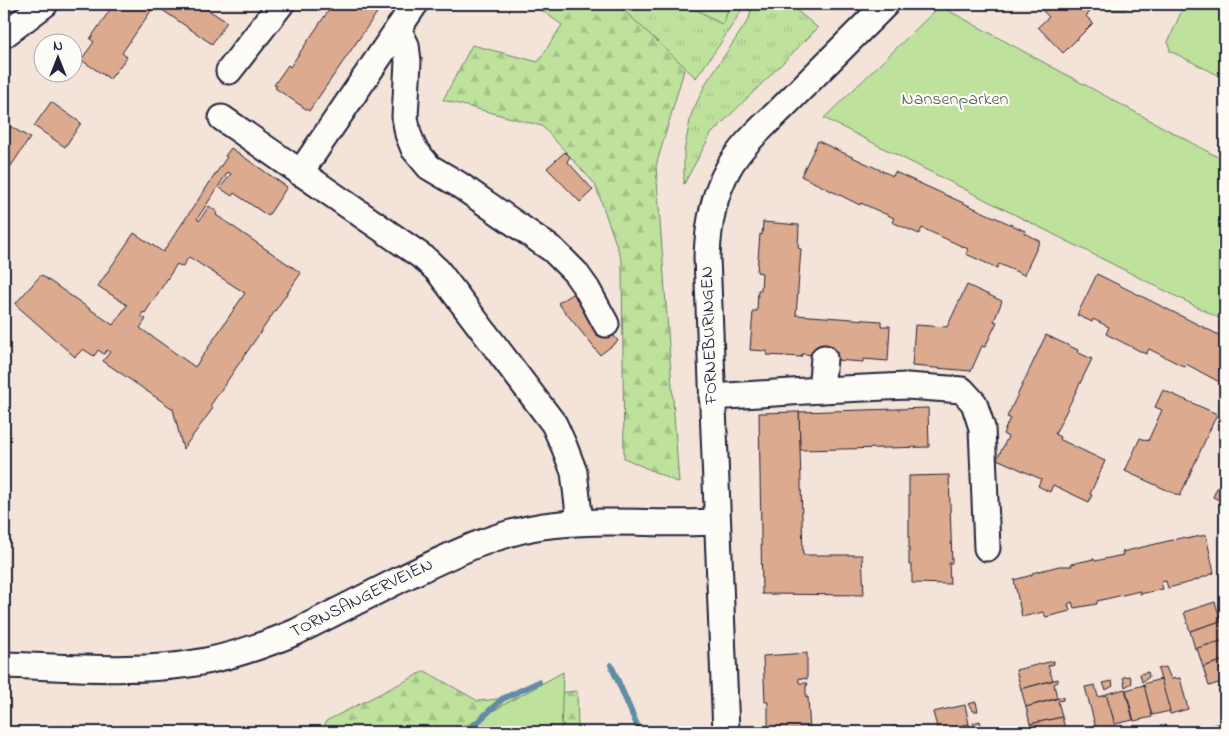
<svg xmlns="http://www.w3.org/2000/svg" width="1229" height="736" viewBox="0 0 1229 736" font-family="'Indie Flower',sans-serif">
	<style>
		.grass { fill: url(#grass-tufts); stroke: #70826c }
		.forest { fill: url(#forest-firs); stroke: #70826c }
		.park { fill: #bee29c; stroke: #70826c }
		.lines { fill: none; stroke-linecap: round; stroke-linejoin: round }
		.stream { stroke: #618da5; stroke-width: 6 }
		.building { fill: #dcaa8e; stroke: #22223b; fill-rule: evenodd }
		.minor-casing { stroke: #22223b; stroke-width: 29 }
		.minor { stroke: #fdfcf7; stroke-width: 25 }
		.labels { text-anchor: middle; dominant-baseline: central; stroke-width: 4.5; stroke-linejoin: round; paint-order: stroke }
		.park-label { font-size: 18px; fill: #515c58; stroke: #fdfcf7 }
		.street-label { font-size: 18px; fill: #22223b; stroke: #fdfcf7 }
	</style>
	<defs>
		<pattern id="grass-tufts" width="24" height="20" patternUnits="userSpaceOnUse" patternTransform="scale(1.25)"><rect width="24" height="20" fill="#bee29c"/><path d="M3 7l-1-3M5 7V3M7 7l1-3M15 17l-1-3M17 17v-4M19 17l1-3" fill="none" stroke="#a3c287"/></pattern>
		<pattern id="forest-firs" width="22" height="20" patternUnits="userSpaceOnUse" patternTransform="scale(1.25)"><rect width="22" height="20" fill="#bee29c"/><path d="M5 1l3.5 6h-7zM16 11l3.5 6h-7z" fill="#a3c287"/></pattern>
	</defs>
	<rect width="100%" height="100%" fill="#f3e3d8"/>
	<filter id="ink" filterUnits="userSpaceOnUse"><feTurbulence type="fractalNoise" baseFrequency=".02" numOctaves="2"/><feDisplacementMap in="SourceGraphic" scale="10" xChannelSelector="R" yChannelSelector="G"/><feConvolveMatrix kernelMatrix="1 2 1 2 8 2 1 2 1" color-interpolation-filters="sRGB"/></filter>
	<g filter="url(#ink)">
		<g class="grass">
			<polygon points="617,4 687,4 723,25 730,4 743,4 743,8 720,44 696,78"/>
			<polygon points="752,4 789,4 818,28 711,134 684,184 684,152 691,115 706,83 749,19"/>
		</g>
		<g class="forest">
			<polygon points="533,4 617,4 685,67 656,166 679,483 624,458 622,261 595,184 542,126 443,100 472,45 538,62 562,25"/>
			<polygon points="687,4 730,4 723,25"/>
			<polygon points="425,671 478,701 577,691 578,732 323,732 326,721"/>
		</g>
		<g class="park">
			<polygon points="1099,4 1131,4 1125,10 1105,10"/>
			<polygon points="1187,4 1225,4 1225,80 1222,77 1170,51 1168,42 1183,8"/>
			<polygon points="940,6 1225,161 1225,321 824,118"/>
			<polygon points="563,672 561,732 455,732"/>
			<polygon points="1225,721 1225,732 1190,732"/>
		</g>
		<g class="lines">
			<g class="stream">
				<polyline points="611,665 640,732"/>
				<polyline points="467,732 502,699 539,682"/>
			</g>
		</g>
		<g class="building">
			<polygon points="114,4 199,4 227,22 212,44 155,5 122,53 127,57 110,79 81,60 94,42 90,39"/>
			<polygon points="333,4 383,4 309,111 275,88 277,86 274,85 288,65 290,67"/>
			<polygon points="1036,4 1088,4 1093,9 1086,16 1093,23 1063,53 1038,27 1049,17"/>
			<polygon points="51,102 81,123 65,147 34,126"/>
			<polygon points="8,125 30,138 4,176 4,132"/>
			<polygon points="818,141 893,176 895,172 1025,231 1024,233 1040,241 1024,275 999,264 997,268 966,254 968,249 922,228 919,234 892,222 894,218 861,203 860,205 801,176"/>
			<path d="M 231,148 L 287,187 L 268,216 L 234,193 L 232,196 L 220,188 L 231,174 L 228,172 L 197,219 L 199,221 L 209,206 L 217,212 L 216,215 L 301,273 L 210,406 L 213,408 L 183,449 L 173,409 L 103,361 L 110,352 L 107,350 L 104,354 L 98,350 L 94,356 L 83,349 L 75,357 L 16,305 L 16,303 L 41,275 L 113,325 L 127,305 L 98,286 L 134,233 L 163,252 L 227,157 L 225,156 ZM 189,257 L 245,293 L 195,367 L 140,328 L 146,319 L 141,316 L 143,312 L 145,313 L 177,264 L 182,267 Z"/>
			<polygon points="565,152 570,157 567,161 593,190 580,202 547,168"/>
			<polygon points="763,222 799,225 798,248 801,249 796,315 881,321 881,326 890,326 888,361 863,359 863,362 836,360 836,356 802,354 801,357 767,355 767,351 750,350 753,311 757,311 758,290 761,290 762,273 757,272 760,234 762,235"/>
			<polygon points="1097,274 1225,338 1225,385 1186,364 1185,367 1149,349 1146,354 1106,334 1109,327 1093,319 1092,322 1077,315"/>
			<polygon points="967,285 1002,301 994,321 997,322 985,347 982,346 971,371 912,366 915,325 947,327"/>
			<polygon points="578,290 618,341 600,355 558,303"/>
			<polygon points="1046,335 1078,350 1077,352 1092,359 1055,434 1060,437 1059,439 1105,461 1090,494 1092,495 1089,502 1053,485 1050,492 1038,486 1041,479 997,459 1008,437 1003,434 1010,418 1007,417"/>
			<polygon points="1163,390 1217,414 1180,496 1125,471 1140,438 1148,441 1162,410 1155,407"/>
			<polygon points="928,408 929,447 800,450 799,412"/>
			<polygon points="799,412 803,555 862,555 864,595 762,594 759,413"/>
			<polygon points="1225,470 1225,503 1213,497"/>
			<polygon points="949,475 952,563 949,563 950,584 912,583 912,565 909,565 909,476"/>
			<polygon points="1206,535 1214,573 1191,582 1168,588 1166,581 1161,582 1163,589 1140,594 1140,591 1097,601 1097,604 1074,608 1072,602 1068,604 1070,611 1046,617 1043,612 1022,617 1014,580 1032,575 1032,573 1059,566 1072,566 1071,564 1094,559 1095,561 1123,555 1122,552 1185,537 1186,539"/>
			<polygon points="1225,599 1225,608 1224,608 1219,601"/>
			<polygon points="1215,602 1221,621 1190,631 1184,612"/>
			<polygon points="1221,621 1225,640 1195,649 1190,631"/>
			<polygon points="1225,640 1225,660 1203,667 1197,648"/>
			<polygon points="807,653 807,679 799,678 799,683 807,683 808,685 806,685 806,698 808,697 810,732 768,732 768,702 765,702 763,656"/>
			<polygon points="1225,660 1225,681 1209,686 1203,667"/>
			<polygon points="1053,661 1054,664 1048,666 1053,680 1021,689 1016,670"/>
			<polygon points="1166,667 1171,679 1180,678 1188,709 1170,714 1158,669"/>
			<polygon points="1148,672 1149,677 1142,682 1140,674"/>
			<polygon points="1130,676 1132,683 1125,687 1123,677"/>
			<polygon points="1058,679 1058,682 1054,684 1057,698 1026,707 1021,689"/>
			<polygon points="1161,679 1170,711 1152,715 1143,684"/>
			<polygon points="1112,681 1113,686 1106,690 1103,683"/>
			<polygon points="1095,685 1098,697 1107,695 1116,728 1097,732 1085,687"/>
			<polygon points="1144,685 1152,717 1134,721 1126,690"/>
			<polygon points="1125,689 1133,720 1115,724 1106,694"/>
			<polygon points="1063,697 1063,700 1058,701 1062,717 1030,724 1026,707"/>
			<polygon points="976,702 978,711 973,711 968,704"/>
			<polygon points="965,705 969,724 938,731 933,712"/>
			<polygon points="1062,717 1066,732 1032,732 1030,724"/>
			<polygon points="980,721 982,729 977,730 973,723"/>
			<polygon points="969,724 971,732 938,732 938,731"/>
			<polygon points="899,726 901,732 892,732 891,727"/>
		</g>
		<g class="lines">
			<g class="minor-casing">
				<g id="minor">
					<polyline points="398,29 406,45 408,61 405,117 408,134 414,149 429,167 458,184 553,250 575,272 587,289 606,324"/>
					<polyline points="4,35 45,4"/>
					<polyline points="229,71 281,4"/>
					<polyline points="222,118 424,258 438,271 554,424 564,446 574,472 580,522"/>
					<polyline points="300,173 415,4"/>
					<polyline points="821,390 907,386 962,390 974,403 982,428 987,548"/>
					<polyline points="712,397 821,390 824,358"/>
					<path id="s1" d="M 4,665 C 68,667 143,674 206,661 C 237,655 267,644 296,632 C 331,614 366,597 401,579 C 447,557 492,534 543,526 C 600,518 659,525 717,522"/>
					<path d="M 726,732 L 707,257 C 708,226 713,196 728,169 C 741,145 765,125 784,106 C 818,72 852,38 886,4"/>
				</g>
			</g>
			<use href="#minor" class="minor"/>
		</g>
	</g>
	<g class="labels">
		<g class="park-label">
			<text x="955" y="100">Nansenparken</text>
		</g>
		<g class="street-label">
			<text transform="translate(710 335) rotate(-92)">FORNEBURINGEN</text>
			<text stroke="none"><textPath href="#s1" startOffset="371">TORNSANGERVEIEN</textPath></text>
		</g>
	</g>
	<rect width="1229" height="736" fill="none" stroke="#fdfcf7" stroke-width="20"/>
	<rect x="10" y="10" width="1209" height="716" fill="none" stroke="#22223b" stroke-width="2" filter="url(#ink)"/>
	<g transform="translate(58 58)"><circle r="24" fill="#fdfcf7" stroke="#a5a5ac"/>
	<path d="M0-4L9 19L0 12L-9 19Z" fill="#22223b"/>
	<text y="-8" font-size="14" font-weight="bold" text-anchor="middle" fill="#22223b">N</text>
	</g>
</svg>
